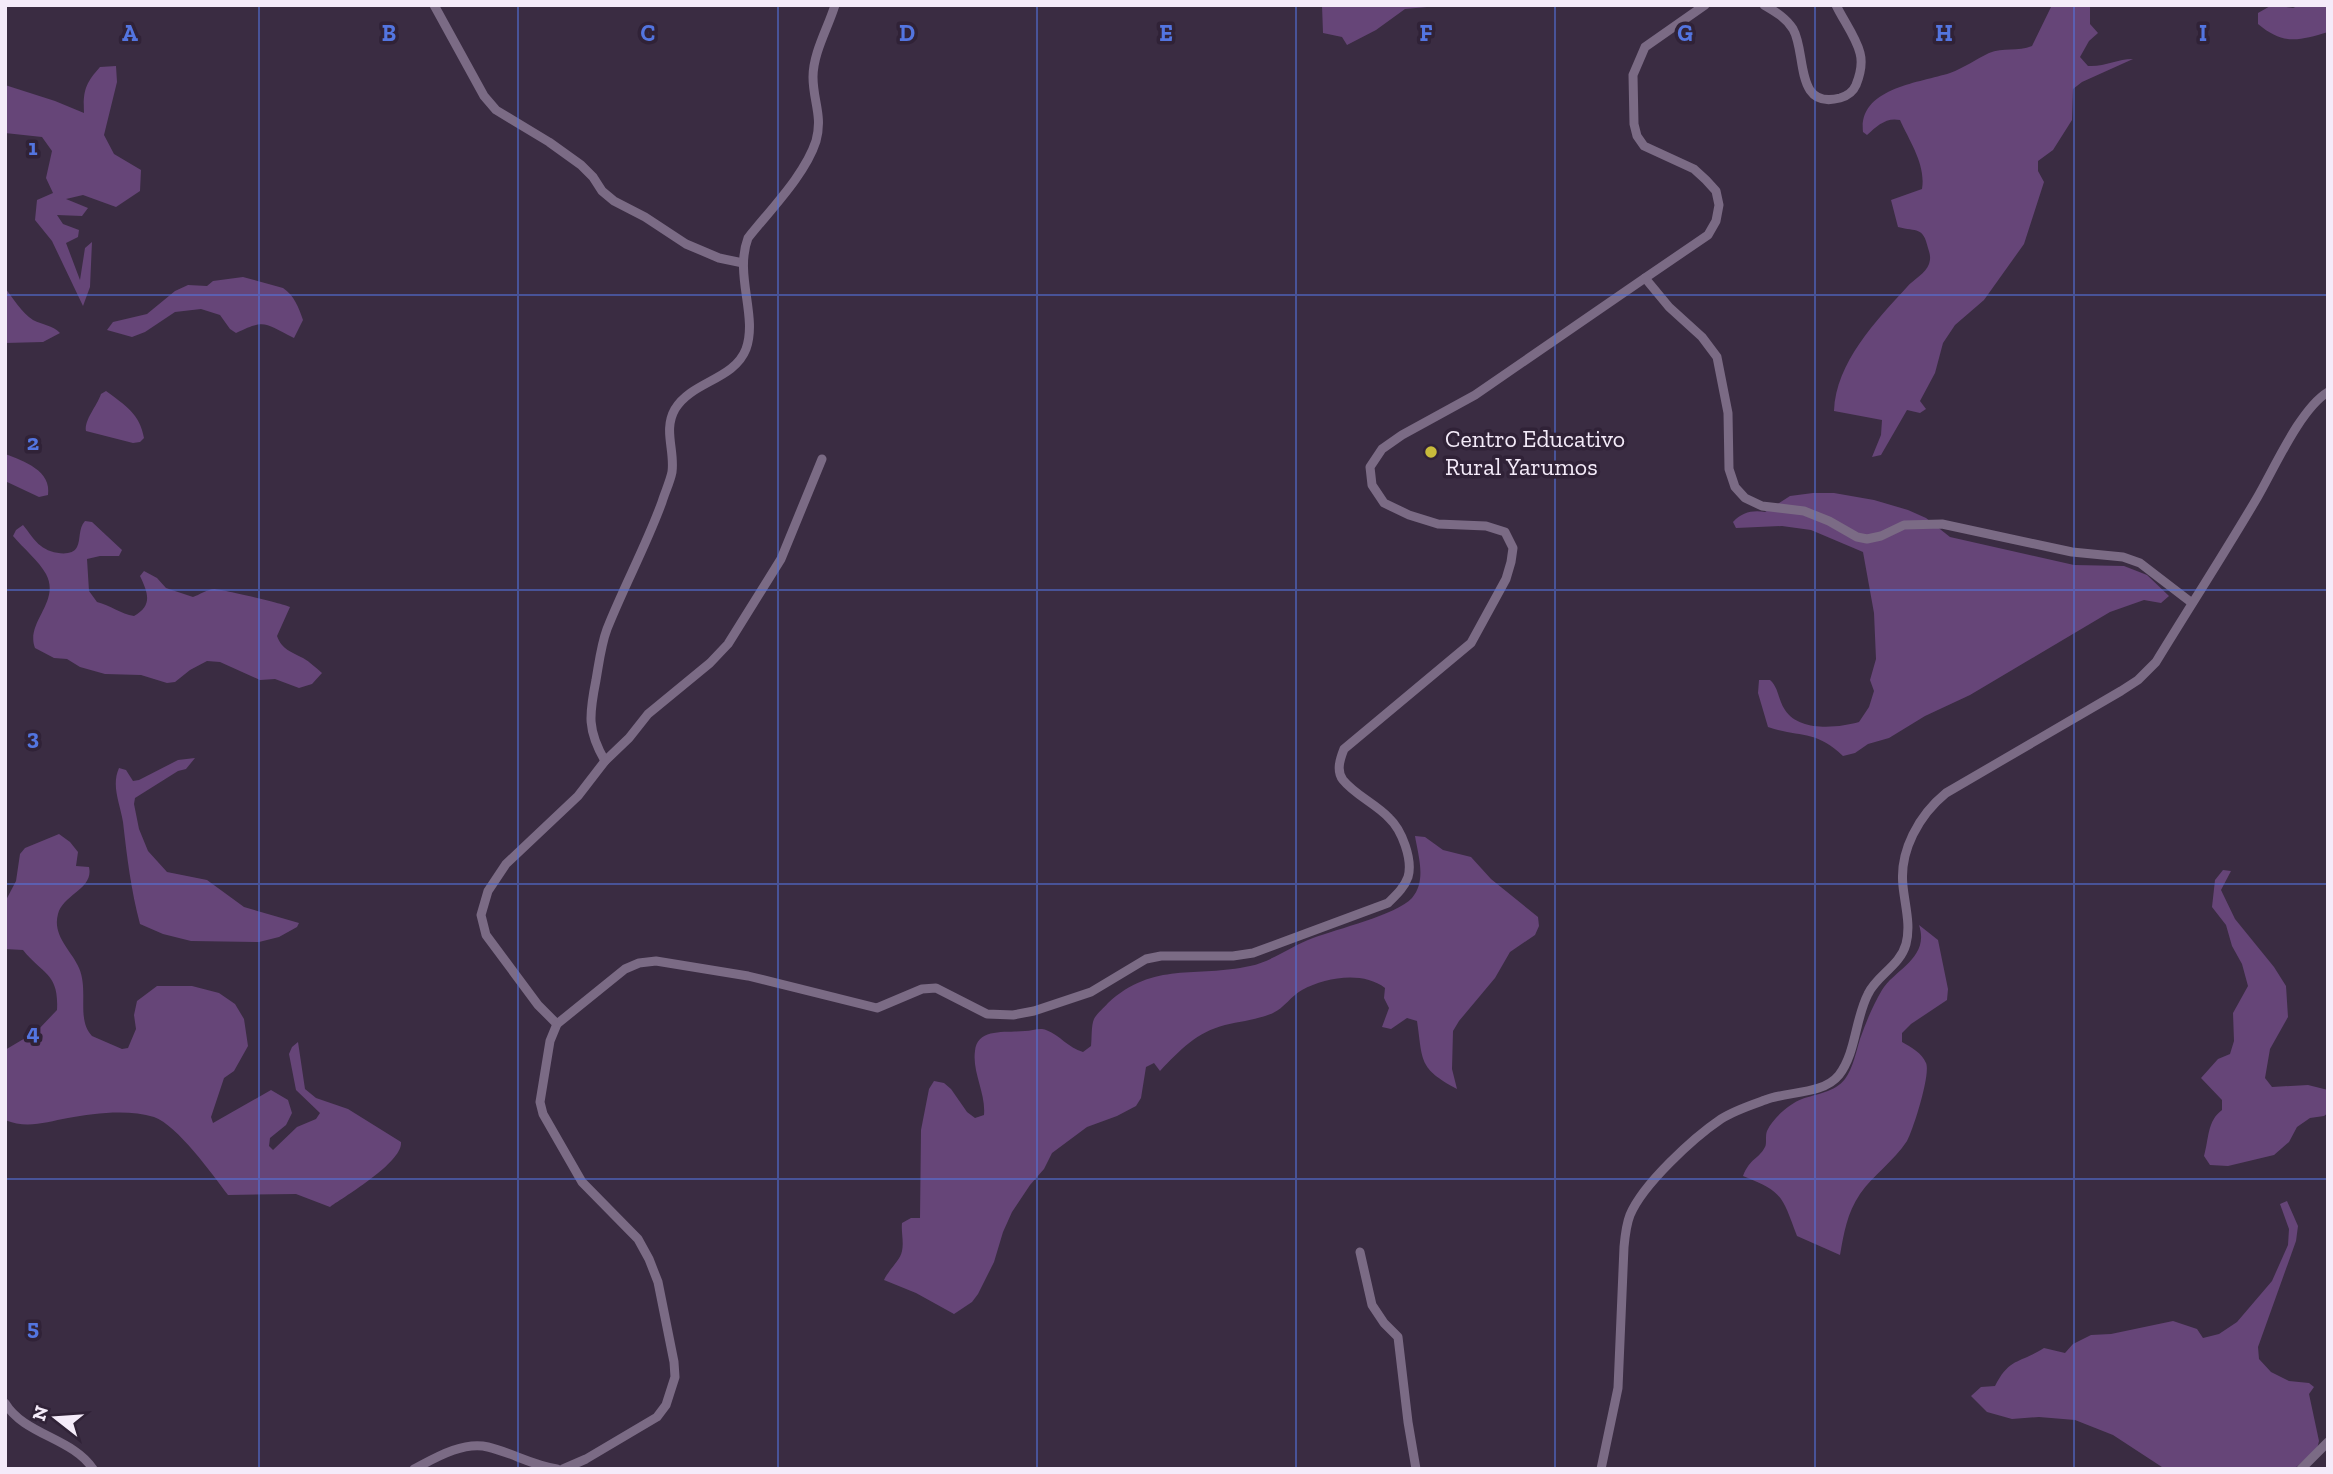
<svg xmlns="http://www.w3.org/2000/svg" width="2333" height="1474" viewBox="0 0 2333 1474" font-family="'Zilla Slab',serif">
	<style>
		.green { fill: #664578 }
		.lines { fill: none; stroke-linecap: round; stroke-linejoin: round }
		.street { stroke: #7b6b85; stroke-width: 9 }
		.grid { fill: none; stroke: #5375e0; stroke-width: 2; stroke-opacity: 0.55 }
		.poi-dot { fill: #c8bb3b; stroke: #302237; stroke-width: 2.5 }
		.labels { text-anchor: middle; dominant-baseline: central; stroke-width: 7; stroke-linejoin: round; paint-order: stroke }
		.poi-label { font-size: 24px; fill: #f4ebf9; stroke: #302237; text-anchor: start }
		.grid-label { font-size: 23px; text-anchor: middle; font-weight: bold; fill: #5375e0; stroke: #302237; stroke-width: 7; stroke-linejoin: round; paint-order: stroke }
	</style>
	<rect width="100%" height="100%" fill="#3a2c42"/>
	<g class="green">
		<polygon points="1322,5 1428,5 1427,7 1405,9 1376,30 1347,45 1342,37 1323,33"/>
		<path d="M 2052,5 L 2090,5 L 2090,24 L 2098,33 L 2089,41 L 2080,57 L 2088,66 C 2105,67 2117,59 2133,59 L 2082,82 L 2073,89 L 2072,120 L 2053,150 L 2038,161 L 2038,171 L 2044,182 L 2024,244 L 1984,300 L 1955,325 L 1943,343 L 1935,373 L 1920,401 L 1926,409 L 1920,413 L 1907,410 L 1881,455 L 1872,457 L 1881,435 L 1882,420 L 1834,411 C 1836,362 1876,321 1907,287 C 1913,280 1926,273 1929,264 C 1931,258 1930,254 1928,248 C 1923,226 1917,232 1898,227 L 1891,200 L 1922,189 C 1926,165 1910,142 1900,120 C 1886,117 1877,126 1867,135 L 1863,132 C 1858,88 1919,83 1950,73 C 1964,68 1976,59 1989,53 C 2003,47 2018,52 2032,46 Z"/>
		<path d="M 2272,5 L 2293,8 L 2300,5 L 2328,5 L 2328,32 C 2298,41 2283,45 2258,24 L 2258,13 Z"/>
		<path d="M 116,66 L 117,82 L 104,135 L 114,154 L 141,170 L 140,191 L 116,207 L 83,195 L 66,199 L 88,208 L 82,216 L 57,215 L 63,224 L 79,230 L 78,237 L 66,243 L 80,280 L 85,248 L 92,242 L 90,287 L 83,306 L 52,241 L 35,220 L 37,200 L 53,193 L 46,178 L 52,151 L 42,137 L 5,133 L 5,85 L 55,101 L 84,113 C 83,91 85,84 100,67 Z"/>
		<path d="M 243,277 L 283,288 C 294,295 299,308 303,320 L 294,338 C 265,324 266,318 236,333 L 230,329 L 220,315 L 201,309 L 175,312 L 145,332 L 132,337 L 107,330 L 113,322 L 147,314 L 175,291 L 188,285 L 207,286 L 213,281 Z"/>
		<path d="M 5,288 C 13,298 22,313 33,320 C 43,325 52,325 60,333 L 43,342 L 5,343 Z"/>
		<path d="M 106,391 C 125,405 140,414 144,438 L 140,442 L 133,443 L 86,431 C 84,420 97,406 101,394 Z"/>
		<path d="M 5,454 C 24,461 52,471 48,495 L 39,497 L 5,481 Z"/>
		<path d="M 1813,493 L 1834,493 L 1874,500 L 1908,510 L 1926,518 L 1950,537 L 2074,565 L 2124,566 L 2147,575 L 2169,596 L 2161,603 L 2144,600 L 2110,612 L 1970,695 L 1925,716 L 1889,738 L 1868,744 L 1855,753 L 1843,756 C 1815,729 1800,738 1768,727 L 1758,693 L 1759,680 L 1770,680 C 1779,688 1778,700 1785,710 C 1799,732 1838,728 1859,722 L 1869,707 L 1874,691 L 1870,680 L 1876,659 L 1874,613 L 1863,552 L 1811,530 L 1782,526 L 1736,528 L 1733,522 C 1742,512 1753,510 1765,512 L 1790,496 Z"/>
		<path d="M 85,521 L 92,522 L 122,550 L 119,556 L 100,556 L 87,559 L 89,591 L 97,602 C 110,605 121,614 134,616 C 153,605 148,593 140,576 L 144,571 L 157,578 L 166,588 L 193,597 C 199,595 208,589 214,589 C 220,589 286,604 290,607 L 277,636 C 282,650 292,652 303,658 C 310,662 316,668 322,673 L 312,684 L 299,688 L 275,679 L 260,680 L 220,662 L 207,661 L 190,670 L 175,682 L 167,683 L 141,675 L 105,674 L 80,667 L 67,659 L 54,658 L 35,648 C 25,622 61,602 46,574 C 39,561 23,548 13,536 L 16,530 L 23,525 C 29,532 34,541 41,546 C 49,553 72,558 77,547 C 81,539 78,529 85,521 Z"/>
		<path d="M 195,758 L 186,769 L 178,771 L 135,798 L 134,804 L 139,829 L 148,851 L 167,872 L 207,880 L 244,907 L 299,923 L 297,927 L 279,937 L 259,942 L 191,941 L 163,934 L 140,924 C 131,890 127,857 123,822 C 120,803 111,786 119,768 L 126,770 L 133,781 L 139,780 L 178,760 Z"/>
		<path d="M 59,834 L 70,842 L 78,852 L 76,866 L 89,867 C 94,889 63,894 58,914 C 52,936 71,950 79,968 C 89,991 76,1019 92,1036 L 122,1049 L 128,1048 L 136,1029 L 134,1015 L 137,1001 L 157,986 L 192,986 L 219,993 L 235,1004 L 244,1019 L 248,1046 L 234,1071 L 224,1078 L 211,1117 L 213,1123 L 271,1090 L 288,1100 L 292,1113 L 286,1125 L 270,1138 L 269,1146 L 273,1150 L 297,1127 L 316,1119 L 320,1113 L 296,1090 L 289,1054 L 292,1047 L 298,1042 L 305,1089 L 316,1098 L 348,1109 L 401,1142 C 403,1162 347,1195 330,1207 L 296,1194 L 228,1195 C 213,1175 177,1125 154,1117 C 129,1109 94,1113 68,1118 C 46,1122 27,1129 5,1120 L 5,1050 L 37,1031 L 57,1010 C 59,973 43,975 23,950 L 5,949 L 5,902 L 16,881 L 20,854 L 25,848 Z"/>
		<path d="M 1415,836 L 1425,837 L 1443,850 L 1471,857 L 1491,879 L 1538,917 L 1539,926 L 1535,935 L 1510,952 L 1495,978 L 1459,1021 L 1453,1031 L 1452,1069 L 1457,1089 C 1418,1068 1423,1061 1417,1021 L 1407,1018 L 1391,1029 L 1382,1027 L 1389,1008 L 1384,998 L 1385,988 C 1363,971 1326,977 1302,990 C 1291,996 1284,1008 1273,1013 C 1257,1020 1241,1021 1225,1025 C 1197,1032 1180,1050 1160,1071 L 1154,1063 L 1146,1067 L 1141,1098 L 1136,1106 L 1117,1116 L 1087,1127 L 1052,1153 L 1044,1169 L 1030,1185 L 1012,1212 L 1003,1232 L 994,1262 L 978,1294 L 972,1302 L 954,1314 L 916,1293 L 884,1280 C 889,1269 900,1261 902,1251 C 904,1242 901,1232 902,1223 L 911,1218 L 920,1218 L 921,1130 L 929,1089 L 934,1081 L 944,1083 L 951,1089 L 967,1112 L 975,1118 L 984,1115 C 986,1093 972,1072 975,1051 C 977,1027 1008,1033 1025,1031 C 1032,1031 1040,1027 1046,1030 C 1060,1035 1068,1048 1083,1052 L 1091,1046 C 1092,1038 1091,1026 1094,1019 C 1097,1013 1104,1008 1108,1003 C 1154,961 1196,978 1250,966 C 1273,961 1291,946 1313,938 C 1337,929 1396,915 1412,898 C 1427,881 1418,855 1415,836 Z"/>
		<path d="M 2223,870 L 2231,871 L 2221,890 L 2235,919 L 2274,967 L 2286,986 L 2288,1017 L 2270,1049 L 2265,1078 L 2272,1087 L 2308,1085 L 2328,1090 L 2328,1113 L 2324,1116 L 2310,1118 L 2297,1127 L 2289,1142 L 2274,1155 L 2228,1166 L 2210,1165 L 2204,1156 C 2209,1139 2207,1121 2222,1110 L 2222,1100 L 2201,1078 L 2218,1059 L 2230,1054 L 2234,1041 L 2233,1013 L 2248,986 L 2242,964 L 2232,946 L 2226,925 L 2212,907 L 2215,880 Z"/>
		<path d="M 1919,925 L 1938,940 L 1948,989 L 1947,1000 L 1911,1024 L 1902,1033 L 1902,1042 C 1911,1047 1922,1053 1926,1063 C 1931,1074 1913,1130 1907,1141 C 1894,1161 1873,1175 1860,1194 C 1847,1213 1844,1233 1840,1255 L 1797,1236 C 1782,1197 1784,1192 1743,1176 C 1750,1158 1759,1159 1765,1147 C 1767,1143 1765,1136 1767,1131 C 1773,1118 1789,1104 1802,1099 C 1816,1094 1835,1092 1845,1079 C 1853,1068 1856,1052 1860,1039 C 1866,1022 1873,1005 1882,990 C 1895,969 1930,958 1919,925 Z"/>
		<path d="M 2287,1201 L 2298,1226 L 2296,1241 L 2258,1347 L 2259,1359 L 2271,1372 L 2289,1381 L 2309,1383 L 2314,1387 L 2309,1394 L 2319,1441 L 2317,1449 L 2294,1469 L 2165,1469 L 2113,1435 L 2075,1420 L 2039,1417 L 2012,1419 L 1987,1412 L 1971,1396 L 1981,1387 L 1995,1386 C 2010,1357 2019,1364 2044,1348 L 2065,1353 L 2073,1344 L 2091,1335 L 2111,1334 L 2173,1321 L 2197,1329 L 2203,1338 L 2219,1334 L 2237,1322 L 2272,1281 L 2288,1245 L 2289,1229 L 2280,1204 Z"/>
	</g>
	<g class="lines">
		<g class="street">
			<polyline points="434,5 484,96 496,110 549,142 581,165 593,177 602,191 614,201 645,217 686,244 719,258 743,263"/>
			<polyline points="1705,5 1645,47 1633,75 1634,124 1637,136 1644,146 1694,169 1706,180 1716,191 1719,205 1716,221 1708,235 1645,278 1669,307 1702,337 1717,357 1728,413 1729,469 1735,487 1745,498 1762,506 1804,511 1829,521 1857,537 1867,539 1881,536 1904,525 1942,524 2072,552 2123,557 2140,563 2192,603"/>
			<path d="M 1764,5 C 1776,12 1786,18 1793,29 C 1807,53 1794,110 1840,98 C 1847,96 1853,92 1856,85 C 1860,75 1863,64 1860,53 C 1856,37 1843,20 1836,5"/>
			<path d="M 605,761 C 587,730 589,715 596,680 C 599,663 601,645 607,629 C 624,586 646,546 662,502 C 665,492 670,482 672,472 C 675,450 663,430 675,409 C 692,381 734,380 746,349 C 758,316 734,275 748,238 C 770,210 805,175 816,141 C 823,116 813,101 813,77 C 813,53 828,28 835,5"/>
			<polyline points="557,1024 538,1005 486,935 481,915 488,891 506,864 578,796 605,761 629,738 648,714 710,663 728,644 781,559 822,459"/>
			<polyline points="1360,1252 1372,1305 1384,1323 1398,1337 1408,1422 1416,1469"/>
			<path d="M 5,1403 C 24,1435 73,1438 93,1469"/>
			<path d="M 414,1469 C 435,1458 463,1441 488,1447 C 513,1453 531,1465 557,1469"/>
			<path d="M 563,1469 L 586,1459 L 657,1417 L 666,1405 L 675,1377 L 674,1362 L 658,1282 L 649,1259 L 638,1239 L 582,1182 L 543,1114 L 540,1102 L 550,1041 L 557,1024 L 625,969 L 639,963 L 656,961 L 748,976 L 877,1008 L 922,989 L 936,988 L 987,1014 L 1013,1015 L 1034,1011 L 1091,992 L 1146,959 L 1161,956 L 1233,956 L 1253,953 L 1388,903 C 1396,895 1404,888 1408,877 C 1413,860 1402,830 1389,818 C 1376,804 1355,795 1343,780 C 1336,771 1340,759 1344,749 L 1471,643 L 1506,579 L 1511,562 L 1513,548 L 1505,532 L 1486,526 L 1438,524 L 1409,515 L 1384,503 L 1372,485 L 1370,467 L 1382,449 L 1402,435 L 1475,395 L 1645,278"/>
			<path d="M 1601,1469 L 1618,1388 L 1624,1247 C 1625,1236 1626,1225 1630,1215 C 1643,1184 1693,1138 1721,1119 C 1733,1111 1751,1105 1765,1100 C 1787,1091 1823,1095 1839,1075 C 1856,1053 1855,1019 1868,994 C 1877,975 1900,966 1906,944 C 1911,925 1905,906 1903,886 C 1899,851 1919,815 1946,793 L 2121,691 L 2138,680 L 2156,662 C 2189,608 2224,554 2257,498 C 2274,469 2300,409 2328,392"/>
			<polyline points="2301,1469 2328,1442"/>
		</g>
	</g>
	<path class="grid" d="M 259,5 L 259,1469M 518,5 L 518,1469M 778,5 L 778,1469M 1037,5 L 1037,1469M 1296,5 L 1296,1469M 1555,5 L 1555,1469M 1815,5 L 1815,1469M 2074,5 L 2074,1469M 5,295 L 2328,295M 5,590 L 2328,590M 5,884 L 2328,884M 5,1179 L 2328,1179"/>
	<circle class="poi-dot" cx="1431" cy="452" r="7"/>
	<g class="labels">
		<g class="poi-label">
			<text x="1445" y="438">Centro Educativo<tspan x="1445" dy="28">Rural Yarumos</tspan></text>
		</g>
	</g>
	<g class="grid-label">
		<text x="130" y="41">A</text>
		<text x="389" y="41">B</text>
		<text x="648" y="41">C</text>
		<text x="907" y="41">D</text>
		<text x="1166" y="41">E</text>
		<text x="1426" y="41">F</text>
		<text x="1685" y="41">G</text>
		<text x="1944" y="41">H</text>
		<text x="2203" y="41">I</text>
		<text x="33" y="155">1</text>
		<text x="33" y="450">2</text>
		<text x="33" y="745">3</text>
		<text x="33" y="1040">4</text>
		<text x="33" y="1335">5</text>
	</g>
	<rect width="2333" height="1474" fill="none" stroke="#f4ebf9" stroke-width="14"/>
	<g transform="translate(56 1418) rotate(287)" stroke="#302237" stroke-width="5" paint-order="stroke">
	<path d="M0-5L12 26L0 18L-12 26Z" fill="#f4ebf9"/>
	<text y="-10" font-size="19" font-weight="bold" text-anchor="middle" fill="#f4ebf9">N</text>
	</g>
</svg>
